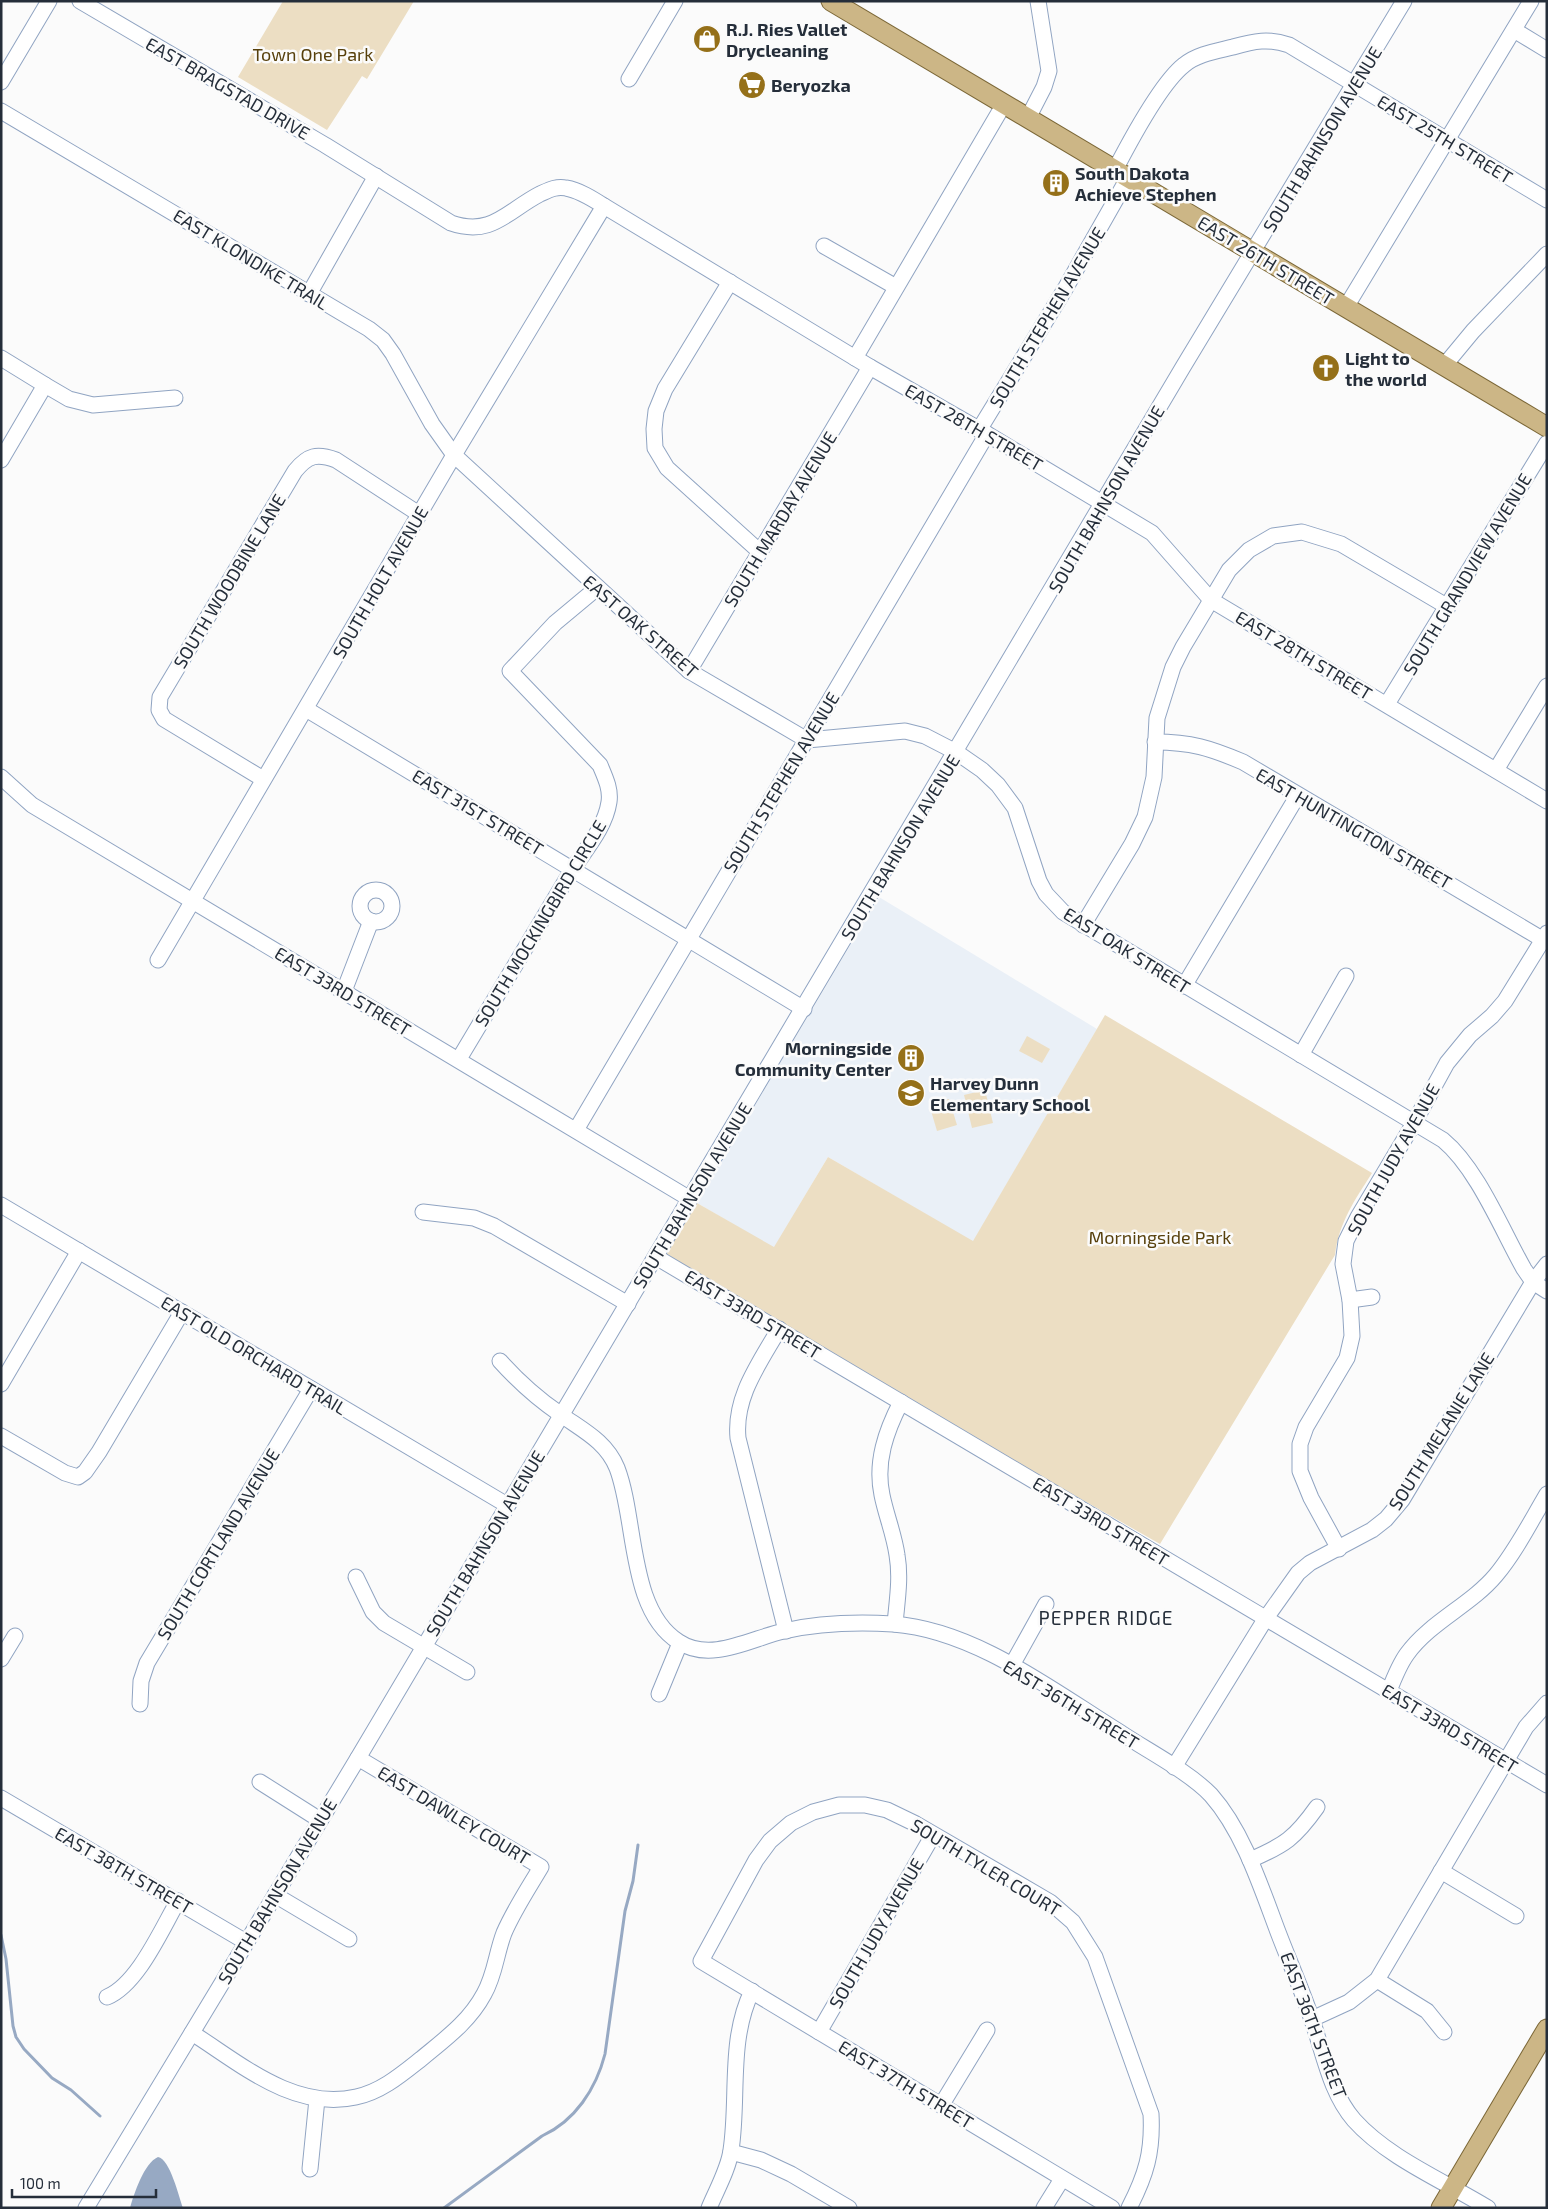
<svg xmlns="http://www.w3.org/2000/svg" width="1548" height="2209" viewBox="0 0 1548 2209" font-family="'Exo 2',sans-serif">
	<style>
		.built { fill: #eaf0f7 }
		.green { fill: #ecdec3 }
		.water { fill: #97a9c3 }
		.lines { fill: none; stroke-linecap: round; stroke-linejoin: round }
		.stream { stroke: #97a9c3; stroke-width: 3 }
		.minor-casing { stroke: #90a4c2; stroke-width: 17 }
		.major-casing { stroke: #7b6737; stroke-width: 21 }
		.minor { stroke: #fff; stroke-width: 15 }
		.major { stroke: #ccb686; stroke-width: 19 }
		.labels { text-anchor: middle; dominant-baseline: central; stroke-width: 5; stroke-linejoin: round; paint-order: stroke }
		.poi-label { font-size: 18px; font-weight: bold; fill: #252e3a; stroke: #fbfbfb; text-anchor: start }
		.park-label { font-size: 18px; fill: #57400c; stroke: #fbfbfb }
		.street-label { font-size: 18px; fill: #252e3a; stroke: #fbfbfb }
		.neighbourhood-label { font-size: 19px; letter-spacing: 1px; fill: #252e3a; stroke: #fbfbfb }
	</style>
	<rect width="100%" height="100%" fill="#fbfbfb"/>
	<polygon class="built" points="879,897 1097,1029 973,1242 828,1157 774,1248 697,1203"/>
	<g class="green">
		<polygon points="283,1 414,1 367,79 362,76 327,130 238,77"/>
		<path d="M 1105,1015 L 1372,1173 C 1355,1200 1339,1222 1335,1255 L 1160,1544 L 656,1257 L 690,1199 L 774,1247 L 828,1157 L 973,1241 Z"/>
		<polygon points="1027,1036 1050,1049 1042,1063 1019,1051"/>
		<polygon points="985,1090 993,1123 972,1128 964,1095"/>
		<polygon points="949,1099 957,1125 937,1131 929,1104"/>
	</g>
	<path class="water" d="M 158,2157 C 170,2159 179,2197 183,2208 L 130,2208 C 134,2194 144,2163 158,2157 Z"/>
	<g class="lines">
		<g class="stream">
			<polyline points="1,1935 6,1959 13,2026 16,2037 24,2049 52,2078 71,2090 100,2116"/>
			<path d="M 444,2208 L 542,2136 C 575,2121 596,2089 605,2054 L 625,1911 L 633,1881 L 638,1845"/>
		</g>
		<g class="minor-casing">
			<g id="minor">
				<path d="M 80,1 L 325,145 L 451,223 C 492,237 507,211 540,194 C 549,190 556,186 566,188 C 579,190 593,199 604,206 L 870,367 L 987,434 L 1152,533 L 1211,600 L 1547,801"/>
				<polyline points="1514,30 1547,50"/>
				<polyline points="629,79 675,1"/>
				<polyline points="1,82 49,1"/>
				<path d="M 1,111 L 369,329 L 383,340 L 393,354 L 432,424 L 454,455 L 689,671 L 807,740 L 905,731 L 925,736 L 956,752 L 982,770 L 998,785 L 1015,808 L 1039,881 L 1046,894 L 1063,912 L 1443,1140 C 1477,1168 1502,1230 1524,1269 L 1533,1282 L 1547,1291"/>
				<polyline points="1028,118 1044,87 1049,71 1038,1"/>
				<path d="M 1115,170 C 1129,143 1161,83 1184,65 C 1197,54 1217,51 1233,47 C 1254,41 1269,38 1289,45 L 1547,200"/>
				<polyline points="824,246 896,287"/>
				<polyline points="730,282 665,389 656,411 654,429 655,448 667,468 760,552"/>
				<polyline points="309,294 376,176"/>
				<polyline points="1346,307 1531,1"/>
				<polyline points="1,358 45,385 1,460"/>
				<polyline points="855,358 1004,104"/>
				<polyline points="1444,366 1473,331 1547,254"/>
				<polyline points="45,385 69,399 93,405 175,398"/>
				<polyline points="979,430 1065,289 1128,178"/>
				<polyline points="689,671 870,367"/>
				<polyline points="1387,704 1547,443"/>
				<polyline points="306,709 804,1009"/>
				<path d="M 1155,742 C 1191,742 1210,748 1243,762 L 1547,942"/>
				<polyline points="1496,770 1547,686"/>
				<polyline points="1,777 32,805 690,1199"/>
				<path d="M 263,779 L 164,719 L 159,710 L 160,697 L 295,471 C 308,455 317,453 336,460 L 419,514"/>
				<circle cx="376" cy="906" r="16"/>
				<polyline points="1083,925 1132,844 1145,817 1154,777 1157,718 1173,667 1183,647 1229,570 1249,550 1273,536 1302,532 1341,544 1448,607"/>
				<polyline points="158,960 454,455 604,206"/>
				<polyline points="1184,986 1298,795"/>
				<polyline points="344,991 371,921"/>
				<polyline points="1301,1055 1346,976"/>
				<path d="M 459,1059 C 495,998 532,937 569,875 C 583,852 605,829 609,802 C 611,789 605,777 600,765 L 510,671 L 555,623 L 597,588"/>
				<polyline points="576,1130 987,434"/>
				<polyline points="1,1205 507,1505"/>
				<polyline points="423,1212 474,1218 494,1226 628,1304"/>
				<polyline points="656,1257 1547,1785"/>
				<polyline points="1350,1300 1372,1297"/>
				<path d="M 779,1329 C 759,1364 734,1397 738,1438 L 786,1631"/>
				<path d="M 500,1361 C 518,1381 538,1399 560,1414 C 582,1430 606,1441 617,1468 C 637,1520 628,1610 679,1642 C 711,1663 752,1638 784,1631 C 819,1623 858,1622 893,1624 C 975,1630 1053,1691 1121,1733 C 1148,1751 1189,1772 1211,1795 C 1243,1831 1261,1887 1278,1932 C 1289,1961 1302,1990 1312,2020 C 1324,2054 1330,2092 1354,2120 C 1388,2158 1444,2181 1488,2208"/>
				<polyline points="1,1384 79,1251"/>
				<polyline points="1,1436 65,1473 78,1477 85,1472 99,1452 182,1312"/>
				<polyline points="1339,1549 1311,1498 1300,1471 1300,1444 1306,1427 1347,1358 1352,1336 1350,1300 1343,1264 1346,1241 1358,1217 1414,1123 1447,1063 1470,1035 1492,1016 1505,1001 1547,933"/>
				<polyline points="356,1577 373,1612 384,1623 467,1672"/>
				<path d="M 895,1624 C 897,1601 901,1578 897,1555 C 894,1534 886,1515 882,1495 C 875,1462 886,1431 901,1402"/>
				<polyline points="1,1659 15,1636"/>
				<polyline points="1012,1665 1046,1604"/>
				<path d="M 1389,1691 C 1394,1678 1399,1665 1407,1654 C 1430,1622 1471,1605 1496,1575 C 1516,1551 1531,1521 1547,1494"/>
				<polyline points="659,1694 680,1643"/>
				<polyline points="140,1704 141,1681 147,1663 311,1389"/>
				<polyline points="1174,1767 1266,1618 1298,1573 1310,1563 1372,1530 1386,1519 1402,1500 1533,1282 1547,1264"/>
				<polyline points="260,1782 320,1820"/>
				<polyline points="1,1798 246,1942"/>
				<path d="M 1250,1860 C 1285,1845 1295,1838 1317,1807"/>
				<polyline points="1441,1871 1516,1916"/>
				<polyline points="275,1895 349,1939"/>
				<polyline points="1377,1980 1427,2011 1444,2032"/>
				<path d="M 107,1997 C 138,1984 161,1930 178,1901"/>
				<polyline points="1312,2019 1349,2002 1377,1980 1526,1727 1547,1703"/>
				<polyline points="819,2032 933,1835"/>
				<path d="M 192,2033 C 241,2064 294,2111 356,2097 C 381,2092 402,2074 421,2059 C 445,2039 469,2022 484,1994 C 495,1975 496,1954 504,1933 C 514,1910 528,1889 541,1867 L 358,1758"/>
				<polyline points="942,2104 987,2030"/>
				<polyline points="731,2152 761,2160 791,2174 849,2208"/>
				<polyline points="310,2169 317,2099"/>
				<polyline points="86,2208 358,1758 1183,367 1404,1"/>
				<path d="M 709,2208 C 716,2191 729,2168 731,2150 C 739,2098 728,2040 752,1991"/>
				<polyline points="1044,2208 1062,2179"/>
				<path d="M 1112,2208 L 701,1961 L 756,1860 L 770,1841 L 791,1823 L 813,1812 L 839,1805 L 865,1805 L 887,1810 L 916,1824 L 1050,1902 L 1073,1922 L 1095,1957 L 1151,2114 C 1153,2152 1146,2175 1129,2208"/>
			</g>
		</g>
		<g class="major-casing">
			<g id="major">
				<polyline points="831,1 1547,427"/>
				<polyline points="1441,2208 1547,2029"/>
			</g>
		</g>
		<use href="#minor" class="minor"/>
		<use href="#major" class="major"/>
	</g>
	<defs>
		<g id="shop-disc" transform="scale(1.4375)"><circle r="9.5" fill="#957019" stroke="#fbfbfb"/><path d="M-5-2.5h2.3a2.7 3.5 0 0 1 5.4 0H5L5.5 6h-11ZM-1.5-2.5h3a1.5 2.3 0 0 0-3 0Z" fill="#fff"/></g>
		<g id="supermarket-disc" transform="scale(1.4375)"><circle r="9.5" fill="#957019" stroke="#fbfbfb"/><path d="M-6-5.5h2.5l.6 2H6L4.5 2H-2.5L-4.4-4H-6ZM-1.5 3.2a1.3 1.3 0 1 0 .1 0ZM3 3.2a1.3 1.3 0 1 0 .1 0Z" fill="#fff"/></g>
		<g id="building-disc" transform="scale(1.4375)"><circle r="9.5" fill="#957019" stroke="#fbfbfb"/><path d="M-4-6H4V6H1V3H-1V6H-4ZM-2.5-4.3h1.7v1.8h-1.7ZM.8-4.3h1.7v1.8H.8ZM-2.5-1h1.7V.8h-1.7ZM.8-1h1.7V.8H.8Z" fill="#fff"/></g>
		<g id="church-disc" transform="scale(1.4375)"><circle r="9.5" fill="#957019" stroke="#fbfbfb"/><path d="M-1.2-6h2.4v3.5h3.3v2.4h-3.3V6h-2.4V-.1h-3.3v-2.4h3.3Z" fill="#fff"/></g>
		<g id="school-disc" transform="scale(1.4375)"><circle r="9.5" fill="#957019" stroke="#fbfbfb"/><path d="M0-5L7-2L0 1L-7-2ZM-4 1L0 2.5L4 1V4Q0 6-4 4Z" fill="#fff"/></g>
	</defs>
	<g fill-rule="evenodd">
		<use href="#shop-disc" x="707" y="39"/>
		<use href="#supermarket-disc" x="752" y="85"/>
		<use href="#building-disc" x="1056" y="183"/>
		<use href="#church-disc" x="1326" y="368"/>
		<use href="#building-disc" x="911" y="1058"/>
		<use href="#school-disc" x="911" y="1093"/>
	</g>
	<g class="labels">
		<g class="poi-label">
			<text x="726" y="29">R.J. Ries Vallet<tspan x="726" dy="21">Drycleaning</tspan></text>
			<text x="771" y="85">Beryozka</text>
			<text x="1075" y="173">South Dakota<tspan x="1075" dy="21">Achieve Stephen</tspan></text>
			<text x="1345" y="358">Light to<tspan x="1345" dy="21">the world</tspan></text>
			<text x="892" y="1048" text-anchor="end">Morningside<tspan x="892" dy="21">Community Center</tspan></text>
			<text x="930" y="1083">Harvey Dunn<tspan x="930" dy="21">Elementary School</tspan></text>
		</g>
		<g class="park-label">
			<text x="313" y="54">Town One Park</text>
			<text x="1160" y="1237">Morningside Park</text>
		</g>
		<g class="street-label">
			<text transform="translate(228 88) rotate(30)">EAST BRAGSTAD DRIVE</text>
			<text transform="translate(1322 139) rotate(-59)">SOUTH BAHNSON AVENUE</text>
			<text transform="translate(1445 139) rotate(31)">EAST 25TH STREET</text>
			<text transform="translate(251 259) rotate(31)">EAST KLONDIKE TRAIL</text>
			<text transform="translate(1266 260) rotate(31)">EAST 26TH STREET</text>
			<text transform="translate(1047 317) rotate(-59)">SOUTH STEPHEN AVENUE</text>
			<text transform="translate(974 427) rotate(30)">EAST 28TH STREET</text>
			<text transform="translate(1106 499) rotate(-60)">SOUTH BAHNSON AVENUE</text>
			<text transform="translate(780 519) rotate(-59)">SOUTH MARDAY AVENUE</text>
			<text transform="translate(1467 574) rotate(-59)">SOUTH GRANDVIEW AVENUE</text>
			<text transform="translate(229 581) rotate(-59)">SOUTH WOODBINE LANE</text>
			<text transform="translate(380 582) rotate(-60)">SOUTH HOLT AVENUE</text>
			<text transform="translate(641 626) rotate(41)">EAST OAK STREET</text>
			<text transform="translate(1304 655) rotate(31)">EAST 28TH STREET</text>
			<text transform="translate(781 782) rotate(-59)">SOUTH STEPHEN AVENUE</text>
			<text transform="translate(478 812) rotate(31)">EAST 31ST STREET</text>
			<text transform="translate(1354 828) rotate(30)">EAST HUNTINGTON STREET</text>
			<text transform="translate(900 847) rotate(-59)">SOUTH BAHNSON AVENUE</text>
			<text transform="translate(540 923) rotate(-59)">SOUTH MOCKINGBIRD CIRCLE</text>
			<text transform="translate(1127 950) rotate(32)">EAST OAK STREET</text>
			<text transform="translate(343 991) rotate(31)">EAST 33RD STREET</text>
			<text transform="translate(1393 1159) rotate(-61)">SOUTH JUDY AVENUE</text>
			<text transform="translate(692 1195) rotate(-59)">SOUTH BAHNSON AVENUE</text>
			<text transform="translate(753 1314) rotate(31)">EAST 33RD STREET</text>
			<text transform="translate(254 1355) rotate(31)">EAST OLD ORCHARD TRAIL</text>
			<text transform="translate(1441 1431) rotate(-58)">SOUTH MELANIE LANE</text>
			<text transform="translate(1101 1521) rotate(31)">EAST 33RD STREET</text>
			<text transform="translate(485 1543) rotate(-59)">SOUTH BAHNSON AVENUE</text>
			<text transform="translate(218 1544) rotate(-59)">SOUTH CORTLAND AVENUE</text>
			<text transform="translate(1071 1704) rotate(31)">EAST 36TH STREET</text>
			<text transform="translate(1450 1728) rotate(31)">EAST 33RD STREET</text>
			<text transform="translate(454 1815) rotate(31)">EAST DAWLEY COURT</text>
			<text transform="translate(986 1867) rotate(31)">SOUTH TYLER COURT</text>
			<text transform="translate(124 1870) rotate(30)">EAST 38TH STREET</text>
			<text transform="translate(277 1891) rotate(-59)">SOUTH BAHNSON AVENUE</text>
			<text transform="translate(876 1933) rotate(-60)">SOUTH JUDY AVENUE</text>
			<text transform="translate(1314 2025) rotate(69)">EAST 36TH STREET</text>
			<text transform="translate(906 2084) rotate(31)">EAST 37TH STREET</text>
		</g>
		<g class="neighbourhood-label">
			<text x="1106" y="1617">PEPPER RIDGE</text>
		</g>
	</g>
	<rect width="1548" height="2209" fill="none" stroke="#252e3a" stroke-width="5"/>
	<path d="M12 2189v8h144v-8" fill="none" stroke="#252e3a" stroke-width="2.5"/>
	<text x="20" y="2189" font-size="15" fill="#252e3a" stroke="#fbfbfb" stroke-width="4" paint-order="stroke">100 m</text>
</svg>
